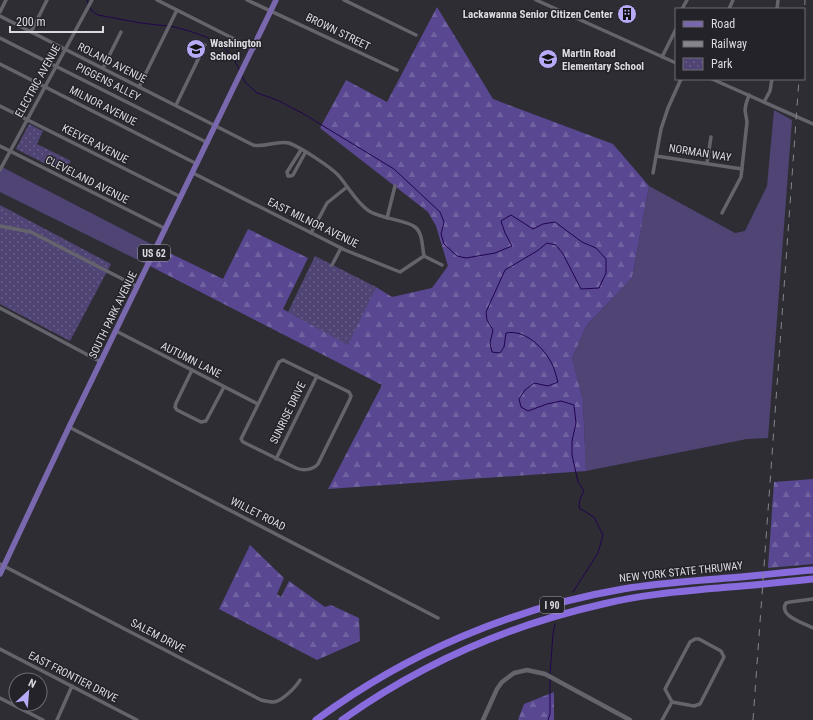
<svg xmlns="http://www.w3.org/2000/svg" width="813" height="720" viewBox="0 0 813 720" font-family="'Roboto Condensed',sans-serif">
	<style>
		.green { fill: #4f4474 }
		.forest { fill: url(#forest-firs) }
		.park { fill: url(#park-dots) }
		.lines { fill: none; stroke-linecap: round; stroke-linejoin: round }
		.stream { stroke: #22044e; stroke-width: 1 }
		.minor { stroke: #65646c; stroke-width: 3.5 }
		.tertiary { stroke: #65646c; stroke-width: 4.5 }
		.primary { stroke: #7a68af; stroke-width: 5.5 }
		.motorway { stroke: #886bdc; stroke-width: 7 }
		.rail { stroke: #86858b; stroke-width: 1; stroke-dasharray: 7 7; stroke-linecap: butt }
		.labels { text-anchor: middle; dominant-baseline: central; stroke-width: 3; stroke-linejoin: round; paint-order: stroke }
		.shield { fill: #24232a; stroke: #a4a3a9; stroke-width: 1 }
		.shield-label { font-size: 10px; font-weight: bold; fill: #dbdadf }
		.poi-label { font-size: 11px; font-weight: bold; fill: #dbdadf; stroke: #24232a; text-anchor: start }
		.street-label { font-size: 11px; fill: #dbdadf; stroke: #24232a }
	</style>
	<defs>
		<pattern id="forest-firs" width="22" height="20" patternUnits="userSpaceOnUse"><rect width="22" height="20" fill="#594791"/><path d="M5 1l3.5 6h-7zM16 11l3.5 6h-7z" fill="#7061a0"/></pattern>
		<pattern id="park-dots" width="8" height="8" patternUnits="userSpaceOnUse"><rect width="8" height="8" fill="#4f4474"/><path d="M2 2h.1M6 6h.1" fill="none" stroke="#685e87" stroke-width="1.8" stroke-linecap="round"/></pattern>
	</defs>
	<rect width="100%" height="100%" fill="#2e2d34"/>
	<g class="green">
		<polygon points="774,110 792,120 768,438 747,439 586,471 583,400 572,358 587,325 632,278 649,186 735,233 745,231 767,186"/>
		<polygon points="0,166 153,245 144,263 0,192"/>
	</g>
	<g class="forest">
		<polygon points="437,7 493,99 613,144 649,186 632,278 587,325 572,358 583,400 586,471 328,489 382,385 144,263 153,245 223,279 248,229 308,258 283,309 347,344 376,287 392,297 432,288 448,266 436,226 428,212 320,128 346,80 387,102"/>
		<polygon points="813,479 813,564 768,568 774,482"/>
		<polygon points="250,545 284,578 277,594 281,597 289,581 325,607 331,605 359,618 360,641 317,660 219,609"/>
		<polygon points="554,692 554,720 518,720 524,704"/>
	</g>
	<g class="park">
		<polygon points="29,124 43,131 37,144 71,161 64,173 16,149"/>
		<polygon points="0,205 111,264 70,341 0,304"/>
		<polygon points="315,256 376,287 348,345 288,312"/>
	</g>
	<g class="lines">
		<g class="stream">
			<polyline points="87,0 88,3"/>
			<polyline points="89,6 92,11 98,15 141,23 167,26"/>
			<path d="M 170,26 C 184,29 211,37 221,45 C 230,52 235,61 240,71"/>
			<path d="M 242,76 L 245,82 L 257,93 L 277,100 L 302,113 L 394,169 L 440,212 L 444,222 L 441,234 L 444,244 L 457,256 L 466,258 L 495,253 L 512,246 L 505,233 L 501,221 L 511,215 L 533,229 L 543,224 L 555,222 L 582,242 L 596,248 L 606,259 L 606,273 L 599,288 L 581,289 L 563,254 L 556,245 L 547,243 L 537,251 L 505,270 L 486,312 L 487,320 L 493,330 L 490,343 L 492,352 L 500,353 L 504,347 L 506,333 C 525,329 544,348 552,364 C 555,370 556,376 558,382 L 548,386 L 534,383 L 525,390 L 519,399 L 521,407 L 528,411 L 547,404 L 561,401 L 574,405 L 576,423 L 572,441 L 572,455 L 578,482 L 584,491 L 580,499 L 579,508 L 594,517 L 603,535 L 598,553 L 573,592"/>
			<polyline points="550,674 553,634 555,624"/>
			<polyline points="548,720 550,714 550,679"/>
		</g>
		<g class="minor">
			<polyline points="157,0 254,49"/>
			<polyline points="247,0 397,70"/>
			<polyline points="344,0 416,35"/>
			<polyline points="536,0 676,63"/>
			<polyline points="682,9 687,0"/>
			<polyline points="729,9 733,0"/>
			<polyline points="777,9 778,0"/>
			<polyline points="0,12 6,0"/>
			<path d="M 0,16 L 253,145 C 265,148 276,140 289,143 C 300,147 331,167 339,176 C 349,188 357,203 369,211 C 382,219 406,220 415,227 C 423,233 422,247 424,256"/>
			<polyline points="31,32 47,0"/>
			<polyline points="0,38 208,143"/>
			<polyline points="662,57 676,29"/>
			<polyline points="0,64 197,164"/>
			<polyline points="103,68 121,32"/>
			<polyline points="712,79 813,124"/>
			<polyline points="139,87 177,10"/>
			<polyline points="764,102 770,91 772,79"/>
			<polyline points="176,105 205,45"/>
			<polyline points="0,106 181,197"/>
			<polyline points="0,146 166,229"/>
			<polyline points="301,150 287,172 288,176 291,176 293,175 305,153"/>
			<polyline points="656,156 742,169"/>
			<polyline points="707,163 711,137"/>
			<polyline points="0,170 92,0"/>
			<polyline points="193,173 345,250 400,272 424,256"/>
			<polyline points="653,173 661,129 668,108 681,79"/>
			<polyline points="722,213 741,177 747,122 745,110 746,104 749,95"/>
			<polyline points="387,218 395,186"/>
			<polyline points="0,226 31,232 138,287"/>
			<polyline points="311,233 327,203 347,187"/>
			<polyline points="424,256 442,265"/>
			<polyline points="332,265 341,248"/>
			<polyline points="0,308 101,362"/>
			<polyline points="116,331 258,404"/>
			<path d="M 283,360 L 349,392 L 351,396 L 350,399 L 318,464 C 313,470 303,471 296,468 L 243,442 L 241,439 L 279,362 Z"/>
			<polyline points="192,370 176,403 175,407 177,410 201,422 206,421 224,387"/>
			<polyline points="69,427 438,618"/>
			<polyline points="276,459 317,376"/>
			<path d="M 0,564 L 261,700 C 265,701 269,702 274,702 C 282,701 296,687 300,680"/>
			<path d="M 813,599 L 790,602 L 786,603 C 778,616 804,623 813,628"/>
			<polygon points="695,639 699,639 721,651 724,657 700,704 694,706 672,702 665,689 690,642"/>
			<polyline points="0,649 137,720"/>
			<polyline points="0,698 43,720"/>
			<polyline points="57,720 72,686"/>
			<polyline points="662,720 672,702"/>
		</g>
		<polyline class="tertiary" points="483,720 497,689 502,682 514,673 527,670 545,674 630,720"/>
		<polyline class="primary" points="0,574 69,427 276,0"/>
		<g class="motorway">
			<path d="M 316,720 C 407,653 512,608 623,589 C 658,583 693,581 728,578 C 757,576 785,572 813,570"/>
			<path d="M 342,720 C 421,664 509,625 603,604 C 644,594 686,591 729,587 C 757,585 785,582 813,579"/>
		</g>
		<g class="rail">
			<polyline points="804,19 805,0"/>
			<polyline points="753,720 799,79"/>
		</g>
	</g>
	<defs>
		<g id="building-disc" transform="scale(1)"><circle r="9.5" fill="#b9aaf7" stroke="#24232a"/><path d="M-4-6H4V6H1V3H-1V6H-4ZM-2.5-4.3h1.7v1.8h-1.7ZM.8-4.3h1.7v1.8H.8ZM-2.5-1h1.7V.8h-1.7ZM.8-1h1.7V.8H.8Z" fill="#111"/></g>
		<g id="school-disc" transform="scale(1)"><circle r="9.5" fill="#b9aaf7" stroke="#24232a"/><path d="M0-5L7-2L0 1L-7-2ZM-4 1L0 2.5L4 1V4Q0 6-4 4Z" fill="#111"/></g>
	</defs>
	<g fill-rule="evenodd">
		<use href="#building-disc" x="627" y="14"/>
		<use href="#school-disc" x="196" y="49"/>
		<use href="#school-disc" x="548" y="59"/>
	</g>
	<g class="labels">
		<g class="shield">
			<rect x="138" y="245" width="32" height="16" rx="3"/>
			<rect x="540" y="597" width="24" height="16" rx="3"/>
		</g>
		<g class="shield-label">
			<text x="154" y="253">US 62</text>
			<text x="552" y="605">I 90</text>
		</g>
		<g class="poi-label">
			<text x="613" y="14" text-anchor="end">Lackawanna Senior Citizen Center</text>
			<text x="210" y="43">Washington<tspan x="210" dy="13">School</tspan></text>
			<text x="562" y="53">Martin Road<tspan x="562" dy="13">Elementary School</tspan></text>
		</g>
		<g class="street-label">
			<text transform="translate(338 32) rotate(26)">BROWN STREET</text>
			<text transform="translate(112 63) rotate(27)">ROLAND AVENUE</text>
			<text transform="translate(38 81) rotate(-61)">ELECTRIC AVENUE</text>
			<text transform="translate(108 82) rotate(27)">PIGGENS ALLEY</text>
			<text transform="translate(103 106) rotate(27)">MILNOR AVENUE</text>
			<text transform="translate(95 144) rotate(27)">KEEVER AVENUE</text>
			<text transform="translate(700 153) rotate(9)">NORMAN WAY</text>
			<text transform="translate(87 180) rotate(27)">CLEVELAND AVENUE</text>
			<text transform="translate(313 223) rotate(26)">EAST MILNOR AVENUE</text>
			<text transform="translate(113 315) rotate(-64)">SOUTH PARK AVENUE</text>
			<text transform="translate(191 360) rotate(27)">AUTUMN LANE</text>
			<text transform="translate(288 413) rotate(-64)">SUNRISE DRIVE</text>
			<text transform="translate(258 514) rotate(27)">WILLET ROAD</text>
			<text transform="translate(681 572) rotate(-6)">NEW YORK STATE THRUWAY</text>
			<text transform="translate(158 636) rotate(28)">SALEM DRIVE</text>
			<text transform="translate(73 677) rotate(27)">EAST FRONTIER DRIVE</text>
		</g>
	</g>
	<rect x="675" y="8" width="130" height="72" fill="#24232a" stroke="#6d6c72"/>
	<rect x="683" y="21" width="20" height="6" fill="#7a68af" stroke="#6d6c72"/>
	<text x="711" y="28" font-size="12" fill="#dbdadf">Road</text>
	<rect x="683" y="41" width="20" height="6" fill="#86858b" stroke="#6d6c72"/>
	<text x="711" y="48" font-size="12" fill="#dbdadf">Railway</text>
	<rect x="683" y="58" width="20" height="12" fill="url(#park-dots)" stroke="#6d6c72"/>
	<text x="711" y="68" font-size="12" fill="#dbdadf">Park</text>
	<g transform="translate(28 692) rotate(26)"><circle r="19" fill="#24232a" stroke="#6d6c72"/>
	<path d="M0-3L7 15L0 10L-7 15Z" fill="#b9aaf7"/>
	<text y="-6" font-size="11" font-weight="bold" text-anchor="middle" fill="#dbdadf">N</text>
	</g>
	<path d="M10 26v6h93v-6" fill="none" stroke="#dbdadf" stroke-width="2"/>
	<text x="16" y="26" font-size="12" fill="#dbdadf" stroke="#24232a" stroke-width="3" paint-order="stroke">200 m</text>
</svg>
